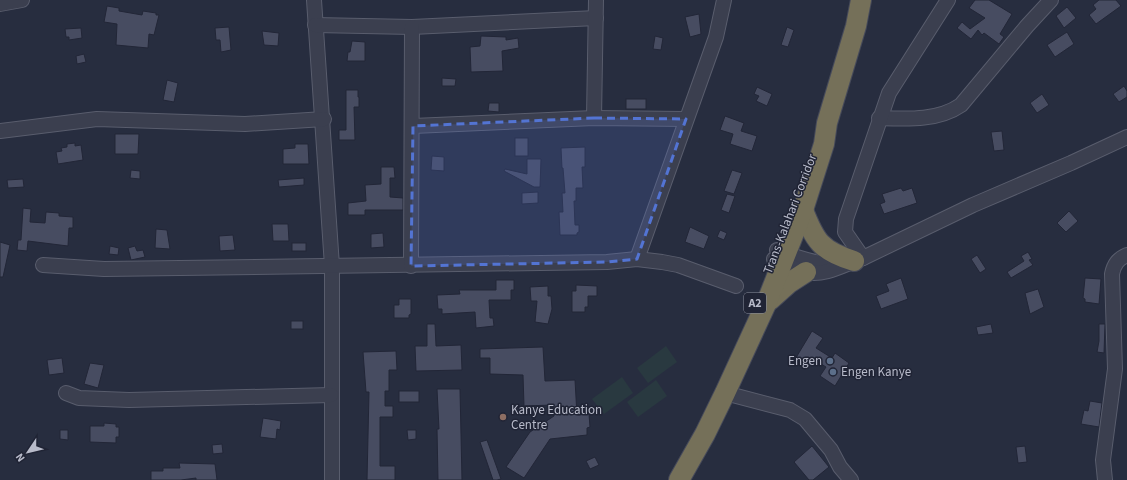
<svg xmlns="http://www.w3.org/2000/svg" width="1127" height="480" viewBox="0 0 1127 480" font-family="'Source Sans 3',sans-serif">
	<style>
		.green { fill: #293940 }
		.building { fill: #474c61; stroke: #222637 }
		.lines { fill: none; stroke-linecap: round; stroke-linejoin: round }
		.minor-casing { stroke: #595d6d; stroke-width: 16 }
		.highway-casing { stroke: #464a5a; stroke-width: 22 }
		.minor { stroke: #3b3f4f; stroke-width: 14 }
		.highway { stroke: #757059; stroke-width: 20 }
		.marked { fill: #5374d3; fill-opacity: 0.2; stroke: #5374d3; stroke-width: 3; stroke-dasharray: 8 5; stroke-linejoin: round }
		.service-dot { fill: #5c6f8a; stroke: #202435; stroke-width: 1.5 }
		.education-dot { fill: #8d6e63; stroke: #202435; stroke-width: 1.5 }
		.labels { text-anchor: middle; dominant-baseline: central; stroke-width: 3; stroke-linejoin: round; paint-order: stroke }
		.shield { fill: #202435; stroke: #8a8e9d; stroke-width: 1 }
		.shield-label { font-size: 12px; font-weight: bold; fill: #b8bbca }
		.street-label { font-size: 13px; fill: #b8bbca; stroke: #202435 }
		.poi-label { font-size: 13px; fill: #b8bbca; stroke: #202435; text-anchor: start }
	</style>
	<rect width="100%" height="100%" fill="#272d3f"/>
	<g class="green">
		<polygon points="666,346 677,362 648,383 637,368"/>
		<polygon points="622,377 633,393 604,414 592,399"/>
		<polygon points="656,380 667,396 638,417 627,402"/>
	</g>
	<g class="building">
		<polygon points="975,0 989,0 1012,14 1000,34 1004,37 999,44 984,33 982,35 978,30 971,39 957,28 962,22 970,29 985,18 969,8"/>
		<polygon points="1099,0 1116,0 1121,6 1096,24 1089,15 1096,9 1093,5"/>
		<polygon points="107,6 119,8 119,11 142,15 143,11 156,13 156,15 159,15 154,35 149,34 148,48 116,45 117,24 104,22"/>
		<polygon points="1067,7 1076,18 1064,28 1056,16"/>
		<polygon points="699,14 701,34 690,37 685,17"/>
		<polygon points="229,27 231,50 221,52 220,40 216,40 215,28"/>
		<polygon points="787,27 794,30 788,47 781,45"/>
		<polygon points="81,28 82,38 69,40 69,37 66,37 65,29"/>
		<polygon points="262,31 279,33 278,46 264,45"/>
		<polygon points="1067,32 1074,44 1055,57 1047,45"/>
		<polygon points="481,36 506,37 506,40 518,38 519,48 502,51 503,71 471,72 470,47 480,46"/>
		<polygon points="655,36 663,38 661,50 653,49"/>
		<polygon points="352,41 365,42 365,61 347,61 348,52 350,52"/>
		<polygon points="84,54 86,62 77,64 76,56"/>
		<polygon points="442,78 456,79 455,86 442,86"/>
		<polygon points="167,80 178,83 174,102 163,100"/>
		<polygon points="1124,86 1127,91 1127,97 1119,102 1113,94"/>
		<polygon points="757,87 772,94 767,106 756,101 759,96 754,94"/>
		<polygon points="346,90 358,90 358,97 359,97 359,107 354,107 355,140 339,140 339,130 346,130"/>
		<polygon points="1042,94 1049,105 1037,113 1030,103"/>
		<rect x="626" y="99" width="20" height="10"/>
		<polygon points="489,103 499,103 499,112 488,111"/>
		<polygon points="725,116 744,123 741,131 757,136 752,151 730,144 733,134 720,130"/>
		<polygon points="1002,131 1004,150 994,151 991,132"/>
		<polygon points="115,134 139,134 138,154 115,154"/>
		<rect x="515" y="138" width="13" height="18"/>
		<polygon points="75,143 75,146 81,145 83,160 58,164 56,152 62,151 61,148 67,147 67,144"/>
		<polygon points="295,144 308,144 309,164 283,164 283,149 295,148"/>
		<polygon points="585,147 585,167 582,167 583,188 576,188 576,201 574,201 575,225 579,225 579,232 577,233 577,235 560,235 559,212 563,212 562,193 565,193 563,168 562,168 561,148"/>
		<polygon points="432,156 444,157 444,171 431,170"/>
		<polygon points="527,159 541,159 540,187 534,187 504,171 505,169 527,174"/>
		<polygon points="381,167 394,167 395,178 390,178 390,197 403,198 403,210 365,210 365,215 348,215 348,203 366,201 365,185 381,184"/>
		<polygon points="131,170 140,171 140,179 130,178"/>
		<polygon points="732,170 742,173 734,194 724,191"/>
		<polygon points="304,178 304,185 279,187 278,180"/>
		<polygon points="23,179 24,187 8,188 7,180"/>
		<polygon points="901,188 903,191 912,188 917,203 884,214 880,204 885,202 882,194"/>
		<polygon points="538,192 538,203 522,204 522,193"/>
		<polygon points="727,194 735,196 729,213 721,210"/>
		<polygon points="23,208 31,209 30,222 45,223 46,212 59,213 59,216 73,217 73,228 69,228 68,246 28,241 27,251 17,250 18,240 21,240"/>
		<polygon points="1069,211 1078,221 1066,232 1057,223"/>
		<polygon points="272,224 288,224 289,241 273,241"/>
		<polygon points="690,227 709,236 704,249 685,242"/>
		<polygon points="156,229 167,230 170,249 155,248"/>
		<polygon points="720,230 727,233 724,240 717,237"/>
		<polygon points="383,233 384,247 371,248 371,234"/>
		<polygon points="233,235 235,250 220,251 219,236"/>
		<polygon points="0,242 10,245 3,277 0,277"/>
		<rect x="292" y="243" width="14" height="8"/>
		<polygon points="110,246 119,248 118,255 109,254"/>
		<polygon points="135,246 137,251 143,250 145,257 131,260 128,248"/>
		<polygon points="1028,252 1032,259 1029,260 1033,265 1011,278 1007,272 1024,261 1021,256"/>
		<polygon points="977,255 986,269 980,273 971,259"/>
		<polygon points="901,278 908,299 881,309 876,296 889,291 886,284"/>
		<polygon points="1085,278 1101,279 1099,304 1085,302 1085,299 1083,298"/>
		<polygon points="496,280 514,280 514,290 511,290 511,300 489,300 490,318 493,318 494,326 476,328 475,312 442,314 442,309 438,309 437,295 460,294 459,290 496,290"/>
		<polygon points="576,285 597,286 597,296 588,296 588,307 585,307 585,312 572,312 572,291 576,291"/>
		<polygon points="548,286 548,296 551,296 552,309 548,324 535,322 537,301 531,301 530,287"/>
		<polygon points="1038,289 1044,307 1030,314 1025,293"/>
		<polygon points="399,299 411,299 411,314 409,315 409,318 394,318 394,305 399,305"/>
		<rect x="291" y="321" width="12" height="8"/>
		<polygon points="427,324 435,324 436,346 461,345 462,370 416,371 415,346 427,346"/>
		<polygon points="991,324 993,333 978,335 976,327"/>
		<polygon points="1099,324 1105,324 1104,353 1097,352 1099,341"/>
		<polygon points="812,331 823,338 816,348 832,358 835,353 849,363 835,386 820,376 826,367 810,357 804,368 794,361"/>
		<polygon points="543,347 545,381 575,380 577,415 589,414 590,427 587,428 587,435 550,439 524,478 506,467 530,432 554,416 553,405 524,406 523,375 490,374 490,358 480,358 480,349"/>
		<polygon points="396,351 397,370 389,370 389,391 385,391 385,406 393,406 393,417 380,417 380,466 395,466 395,480 367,480 369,392 366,392 363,352"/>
		<polygon points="62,358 64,373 49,375 47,360"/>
		<polygon points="90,363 104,365 98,388 84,384"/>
		<polygon points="437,389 460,389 462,480 438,480 437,429 439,429"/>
		<rect x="399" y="391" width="20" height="11"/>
		<polygon points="1090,401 1102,403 1099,427 1081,424 1084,410 1088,411"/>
		<polygon points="263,418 281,421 280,430 277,429 276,439 260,437"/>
		<polygon points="104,423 116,424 116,427 119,427 119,437 116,437 116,443 90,442 90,426 104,426"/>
		<polygon points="60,430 68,430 68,440 60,439"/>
		<polygon points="407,430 416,430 416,439 408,440"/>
		<polygon points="487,440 501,479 497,480 493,480 480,442"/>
		<polygon points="222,444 223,453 213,454 212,445"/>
		<polygon points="812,446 829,467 813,480 809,480 794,462"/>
		<polygon points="1025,446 1027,462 1018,463 1016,447"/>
		<polygon points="595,457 599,465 590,469 586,461"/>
		<polygon points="179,463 215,464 217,480 196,480 196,478 181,480 151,480 151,471 163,471 163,468 180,468"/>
	</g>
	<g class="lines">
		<g class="minor-casing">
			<g id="minor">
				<polyline points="314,0 332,266 332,480"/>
				<polyline points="0,4 22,0"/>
				<polyline points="315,25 412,27 596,18"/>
				<polyline points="594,118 596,0"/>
				<path d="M 879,118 C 907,119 938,121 961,105 L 1027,26 L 1051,0"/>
				<polyline points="413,126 594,118 686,119"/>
				<polyline points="0,131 97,119 245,124 324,119"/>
				<path d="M 777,250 C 796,257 816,264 836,265"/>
				<polyline points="863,258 845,232 846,219 889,93 948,0"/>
				<polyline points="637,259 716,37 724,0"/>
				<path d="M 774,259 C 785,263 795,269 806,272 C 824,277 847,263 863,258 L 973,205 L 1071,163 L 1127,137"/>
				<polyline points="43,265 104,269 607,262 637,259 662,262 678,265 736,286"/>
				<polyline points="411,266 412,27"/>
				<polyline points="66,393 79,398 129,400 331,395"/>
				<polyline points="725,393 790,410 805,419 831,450 840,467 851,480"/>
				<path d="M 1105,480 L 1103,460 L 1115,369 L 1112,274 C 1114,264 1118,259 1127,255"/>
			</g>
		</g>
		<g class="highway-casing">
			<g id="highway">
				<path d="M 803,210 C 815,241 821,251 854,261"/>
				<polyline points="770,300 789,283 806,272"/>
				<polyline points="679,480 705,434 725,393 766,304 803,210 824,144 827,123 856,26 861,0"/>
			</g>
		</g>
		<use href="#minor" class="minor"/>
		<use href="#highway" class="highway"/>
	</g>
	<path class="marked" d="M 594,118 L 686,119 L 637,259 L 607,262 L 411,266 L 413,126 Z"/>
	<g class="service-dot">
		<circle cx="830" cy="361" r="4"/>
		<circle cx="833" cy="372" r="4"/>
	</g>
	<circle class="education-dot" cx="503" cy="417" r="4"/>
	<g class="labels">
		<rect class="shield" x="744" y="293" width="22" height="20" rx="3"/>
		<g class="shield-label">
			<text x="755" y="303">A2</text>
		</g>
		<g class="street-label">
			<text transform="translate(790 214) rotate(-69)">Trans-Kalahari Corridor</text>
		</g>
		<g class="poi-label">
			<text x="822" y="361" text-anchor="end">Engen</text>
			<text x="841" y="372">Engen Kanye</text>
			<text x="511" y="410">Kanye Education<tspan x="511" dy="15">Centre</tspan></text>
		</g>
	</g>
	<g transform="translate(28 452) rotate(235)" stroke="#202435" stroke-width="3" paint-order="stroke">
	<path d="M0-3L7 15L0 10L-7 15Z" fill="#b8bbca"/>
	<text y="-6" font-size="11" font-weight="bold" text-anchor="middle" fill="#b8bbca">N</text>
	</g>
</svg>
